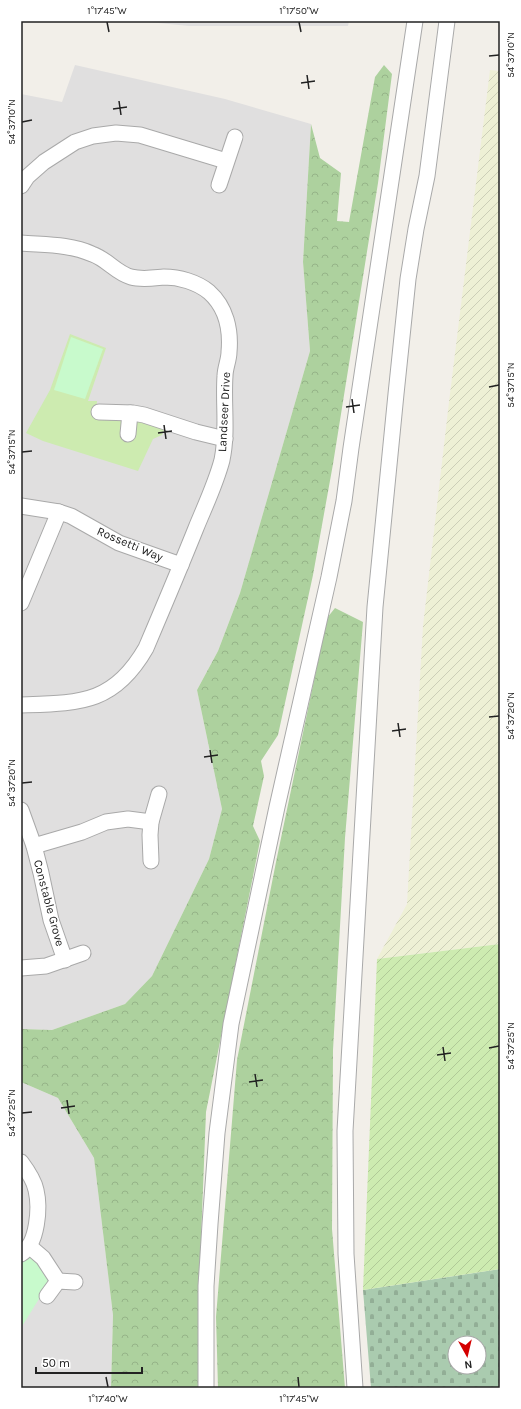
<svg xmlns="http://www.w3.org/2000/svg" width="521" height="1409" viewBox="0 0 521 1409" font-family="Karla,sans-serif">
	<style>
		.residential { fill: #e0dfdf }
		.farmland { fill: url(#farmland-furrows) }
		.grass { fill: #cdebb0 }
		.forest { fill: url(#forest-crowns) }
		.cemetery { fill: url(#cemetery-stones); fill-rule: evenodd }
		.park { fill: #c8facc }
		.garden { fill: url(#garden-furrows) }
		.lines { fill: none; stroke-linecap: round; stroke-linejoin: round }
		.minor-casing { stroke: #a9a9a9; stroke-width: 17 }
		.minor { stroke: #fff; stroke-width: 15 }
		.ticks { fill: none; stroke: #222; stroke-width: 1.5 }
		.labels { text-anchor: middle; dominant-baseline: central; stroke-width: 3; stroke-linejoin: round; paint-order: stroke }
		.street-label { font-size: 12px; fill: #222; stroke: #fff }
		.neatline { fill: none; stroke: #222; stroke-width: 1.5 }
		.ticks-label { font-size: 10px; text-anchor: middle; fill: #222 }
	</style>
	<defs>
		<pattern id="farmland-furrows" width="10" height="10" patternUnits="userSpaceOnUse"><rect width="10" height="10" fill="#eef0d5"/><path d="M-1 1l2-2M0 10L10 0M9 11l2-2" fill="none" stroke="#ccceb7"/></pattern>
		<pattern id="forest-crowns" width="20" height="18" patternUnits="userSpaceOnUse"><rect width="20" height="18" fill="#add19e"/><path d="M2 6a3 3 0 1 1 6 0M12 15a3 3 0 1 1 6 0" fill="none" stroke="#95b388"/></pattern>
		<pattern id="cemetery-stones" width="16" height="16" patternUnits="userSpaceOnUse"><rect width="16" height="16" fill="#aacbaf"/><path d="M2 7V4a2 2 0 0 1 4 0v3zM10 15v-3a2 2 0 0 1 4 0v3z" fill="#92ae96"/></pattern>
		<pattern id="garden-furrows" width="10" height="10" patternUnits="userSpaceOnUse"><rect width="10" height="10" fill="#cdebb0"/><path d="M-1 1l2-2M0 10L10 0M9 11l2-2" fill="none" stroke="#b0c997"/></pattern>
	</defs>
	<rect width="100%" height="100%" fill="#f2efe9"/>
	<g class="residential">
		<polygon points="138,21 349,21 348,26 189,26"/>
		<polygon points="75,65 225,99 311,124 303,262 310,351 240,593 218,651 197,690 222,809 209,859 152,976 125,1004 52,1030 21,1029 21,94 62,102"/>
		<polygon points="21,1082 58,1098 94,1158 113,1315 111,1388 21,1388"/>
	</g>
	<polygon class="farmland" points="490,70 500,71 500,944 377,959 407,904 423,626 449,402"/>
	<polygon class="grass" points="70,334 106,348 88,401 97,401 96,414 166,425 162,435 153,439 138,471 43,441 26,433 50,390"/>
	<g class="forest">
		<polygon points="384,65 392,74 378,183 333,464 313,575 278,735 261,761 264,776 253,826 260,841 206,1112 198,1315 200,1388 111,1388 113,1315 94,1158 58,1098 21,1082 21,1029 52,1030 125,1004 152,976 209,859 222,809 197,690 218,651 240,593 310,351 303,262 311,124 320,158 341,173 337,221 349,222 375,77"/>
		<polygon points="335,608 363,622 345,838 333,1050 332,1229 345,1388 218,1388 216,1317 237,1060 276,862 327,618"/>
	</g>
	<path class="cemetery" d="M 500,1269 L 500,1388 L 371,1388 L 363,1290 ZM 455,1343 L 479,1343 L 479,1367 L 455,1367 Z"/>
	<g class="park">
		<polygon points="71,337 103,349 85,399 54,390"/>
		<polygon points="27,1256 36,1259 50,1281 21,1328 21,1259"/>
	</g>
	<polygon class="garden" points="500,944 500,1269 363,1290 377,959"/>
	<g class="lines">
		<g class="minor-casing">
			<g id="minor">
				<polyline points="219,185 235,137"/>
				<polyline points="21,186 27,177 44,162 75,142 93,136 116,133 140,135 226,161"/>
				<path d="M 21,243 C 44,245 70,244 92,254 C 107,259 116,273 131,277 C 142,280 153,278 164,277 C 179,277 197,282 209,292 C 226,307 231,330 229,352 C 229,360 225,368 225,376 C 223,404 228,432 222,460 C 216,483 205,506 196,528 C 180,568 163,608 146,648 C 114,704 80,703 21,705"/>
				<polyline points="99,412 133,413 144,415 196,432 225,439"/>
				<polyline points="128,434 130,413"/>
				<polyline points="21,506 59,512 71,516 119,543 181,565"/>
				<polyline points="21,603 59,512"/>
				<polyline points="21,810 34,846 41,873 51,920 65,960"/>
				<polyline points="34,846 82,832 106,822 128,819 151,822"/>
				<polyline points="151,861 150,835 151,822 159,794"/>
				<polyline points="21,968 46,966 83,953"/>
				<path d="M 21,1162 C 27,1170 34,1180 36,1190 C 40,1207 38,1244 21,1254"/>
				<polyline points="29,1246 43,1258 58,1281"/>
				<polyline points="47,1296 58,1281 75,1282"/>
				<polyline points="206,1388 206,1286 210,1224 217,1133 231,1024 277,807 329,577 344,501 351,448 415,21"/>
				<polyline points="355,1388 346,1254 345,1131 375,607 396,394 408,279 416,229 427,176 447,21"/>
			</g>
		</g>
		<use href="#minor" class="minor"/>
	</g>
	<path class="ticks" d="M 107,22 L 109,32M 299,22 L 301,32M 489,56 L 499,55M 307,75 L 309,89M 301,83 L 315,81M 119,101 L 121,115M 113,109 L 127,107M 22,122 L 32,120M 489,387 L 499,385M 352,399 L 354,413M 346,407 L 360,405M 164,425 L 166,439M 158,433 L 172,431M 22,452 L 32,451M 489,717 L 499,716M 398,723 L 400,737M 392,731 L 406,729M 210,750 L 212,763M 204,757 L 218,755M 22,783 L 32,782M 443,1047 L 445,1061M 489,1048 L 499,1046M 437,1055 L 451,1053M 255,1074 L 257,1087M 249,1082 L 263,1080M 67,1100 L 69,1114M 61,1108 L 75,1106M 22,1113 L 32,1112M 106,1377 L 108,1387M 298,1377 L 299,1387"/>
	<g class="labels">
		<g class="street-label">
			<text transform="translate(224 412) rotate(-87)">Landseer Drive</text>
			<text transform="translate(130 544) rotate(23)">Rossetti Way</text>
			<text transform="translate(49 903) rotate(75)">Constable Grove</text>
		</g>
	</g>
	<rect width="521" height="1409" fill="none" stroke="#ffffff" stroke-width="44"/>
	<g transform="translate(467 1355) rotate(172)"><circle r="19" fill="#ffffff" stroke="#a7a7a7"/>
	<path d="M0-3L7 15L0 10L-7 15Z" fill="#d40000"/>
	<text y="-6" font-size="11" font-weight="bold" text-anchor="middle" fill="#222222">N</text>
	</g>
	<path d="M36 1367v6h106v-6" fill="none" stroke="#222222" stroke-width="2"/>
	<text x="42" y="1367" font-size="12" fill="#222222" stroke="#ffffff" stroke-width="3" paint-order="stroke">50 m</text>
	<rect x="22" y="22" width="477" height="1365" class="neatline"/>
	<g class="ticks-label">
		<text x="107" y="14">1°17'45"W</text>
		<text x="299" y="14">1°17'50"W</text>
		<text transform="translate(510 55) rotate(-90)" y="4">54°37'10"N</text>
		<text transform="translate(11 122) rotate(-90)" y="4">54°37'10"N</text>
		<text transform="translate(510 385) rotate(-90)" y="4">54°37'15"N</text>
		<text transform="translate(11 452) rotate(-90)" y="4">54°37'15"N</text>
		<text transform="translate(510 716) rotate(-90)" y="4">54°37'20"N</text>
		<text transform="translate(11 783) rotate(-90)" y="4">54°37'20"N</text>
		<text transform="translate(510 1046) rotate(-90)" y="4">54°37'25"N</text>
		<text transform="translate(11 1113) rotate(-90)" y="4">54°37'25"N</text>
		<text x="108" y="1402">1°17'40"W</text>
		<text x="299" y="1402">1°17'45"W</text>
	</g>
</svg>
